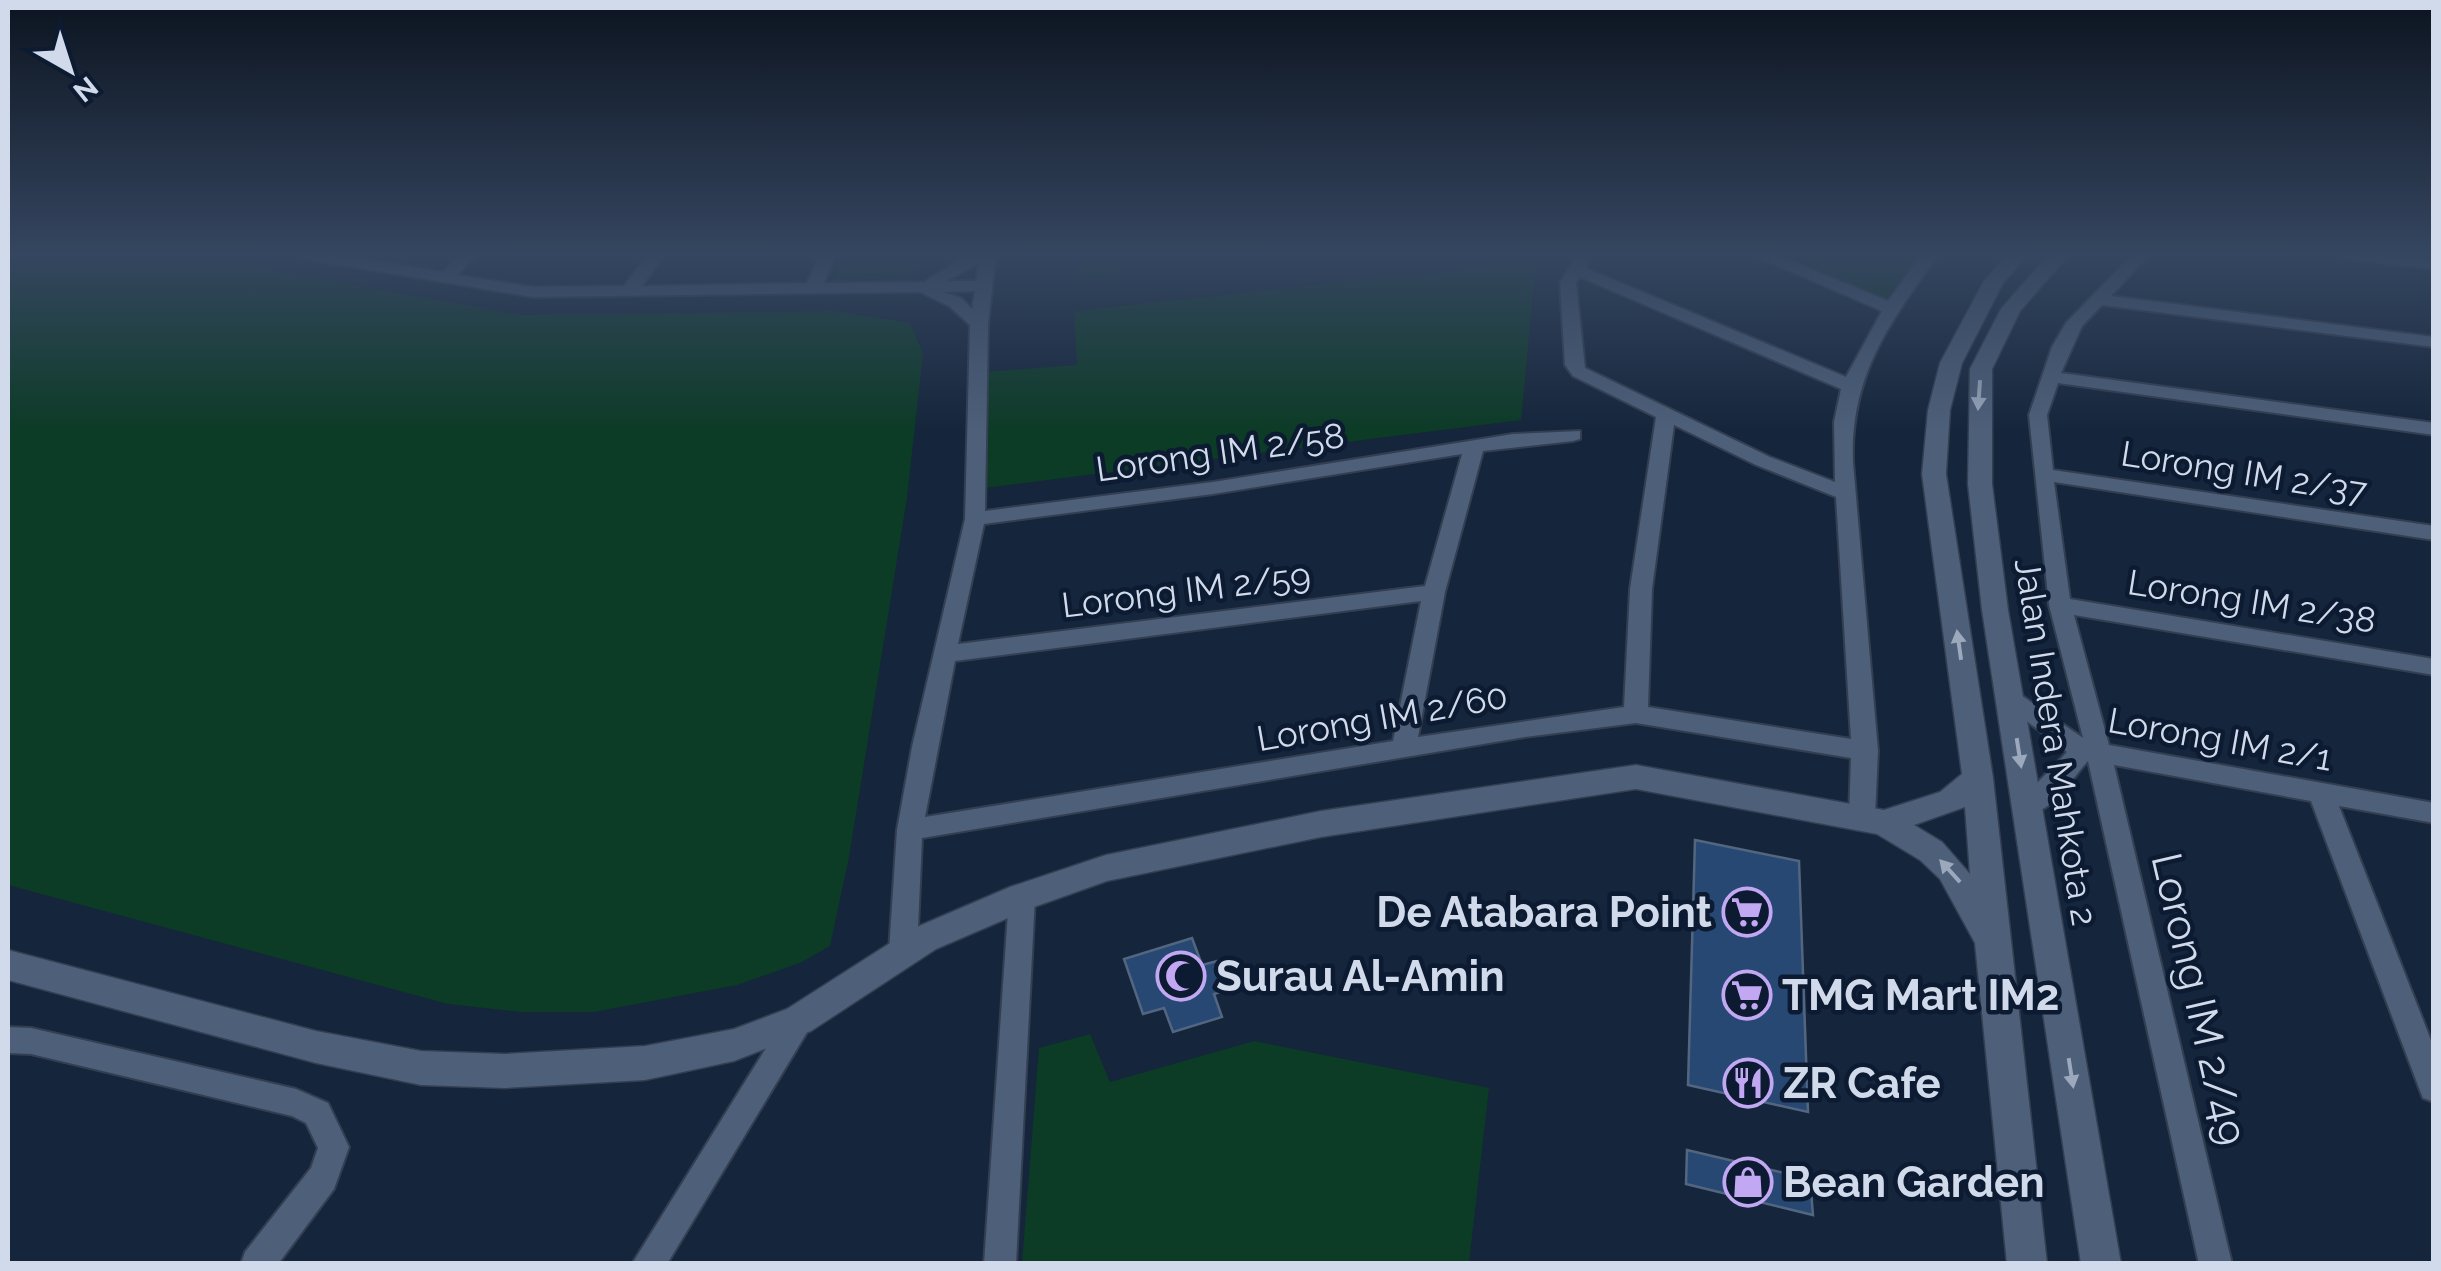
<svg xmlns="http://www.w3.org/2000/svg" width="2441" height="1271" viewBox="0 0 2441 1271" font-family="Raleway,sans-serif">
	<style>
		.green { fill: #0c3b26 }
		.building { fill: #284874; stroke: #536680; stroke-width: 2.5 }
		.lines { fill: none; stroke-linecap: round; stroke-linejoin: round }
		.minor-casing { stroke: #333e51; stroke-width: 4 }
		.tertiary-casing { stroke: #333e51; stroke-width: 3 }
		.minor { fill: #4d5f79; fill-rule: evenodd }
		.tertiary { fill: #4d5f79; fill-rule: evenodd }
		.oneway { fill: #9ca9bd }
		.labels { text-anchor: middle; dominant-baseline: central; stroke-width: 9; stroke-linejoin: round; paint-order: stroke }
		.street-label { font-size: 35px; fill: #d0daea; stroke: #0c1b31 }
		.near-poi-label { font-size: 42px; font-weight: bold; fill: #d0daea; stroke: #0c1b31; text-anchor: start }
		.near-street-label { font-size: 42px; fill: #d0daea; stroke: #0c1b31 }
	</style>
	<rect width="100%" height="100%" fill="#15253b"/>
	<g class="green">
		<polygon points="8,254 258,254 248,266 519,315 834,311 910,323 923,353 907,498 849,857 830,946 800,963 737,985 594,1012 521,1012 448,1004 8,885"/>
		<polygon points="845,254 948,254 903,276 832,282"/>
		<polygon points="1078,254 1118,254 1122,275 1081,278"/>
		<polygon points="1780,254 1919,254 1885,300"/>
		<polygon points="1536,262 1521,420 976,489 986,372 1077,365 1074,311"/>
		<polygon points="1090,1034 1110,1082 1254,1041 1489,1088 1469,1263 1022,1263 1039,1048"/>
	</g>
	<g class="building">
		<polygon points="1695,840 1799,861 1808,1112 1688,1085"/>
		<polygon points="1192,938 1202,965 1225,959 1237,987 1214,994 1222,1017 1173,1032 1164,1008 1143,1014 1124,959"/>
		<polygon points="1687,1150 1810,1179 1813,1215 1686,1184"/>
	</g>
	<g class="lines">
		<g class="minor-casing">
			<g id="minor">
				<path d="M 297,254 L 336,254 L 443,272 L 460,254 L 477,254 L 458,275 L 533,287 L 624,286 L 648,254 L 665,254 L 642,286 L 807,283 L 820,254 L 836,254 L 824,283 L 924,282 L 969,254 L 996,254 L 988,324 L 985,511 L 1213,482 L 1513,434 L 1580,431 L 1580,439 L 1573,441 L 1483,451 L 1445,592 L 1418,737 L 1624,707 L 1630,589 L 1656,417 L 1573,376 L 1565,365 L 1560,283 L 1577,254 L 1593,254 L 1585,268 L 1846,377 L 1882,311 L 1751,254 L 1774,254 L 1888,301 L 1922,254 L 1939,254 C 1890,322 1850,375 1853,462 L 1878,751 L 1875,816 L 1871,823 L 1862,826 L 1853,823 L 1849,816 L 1851,758 L 1636,723 L 1525,737 L 922,838 L 917,951 L 913,960 L 903,963 L 893,960 L 889,951 L 897,830 L 912,747 L 965,519 L 970,325 L 949,306 L 920,292 L 533,297 L 305,259 ZM 979,263 L 976,281 L 947,281 ZM 1580,277 L 1841,389 L 1834,422 L 1835,482 L 1770,457 L 1585,368 L 1576,283 ZM 975,291 L 972,309 L 961,298 L 943,292 ZM 1674,425 L 1756,465 L 1836,497 L 1851,739 L 1648,707 L 1652,589 ZM 1462,454 L 1425,586 L 958,644 L 984,524 L 1213,494 ZM 1421,601 L 1393,741 L 925,817 L 955,661 Z"/>
				<path d="M 2133,254 L 2150,254 L 2111,296 L 2434,337 L 2434,347 L 2102,305 L 2082,326 L 2061,373 L 2434,423 L 2434,435 L 2058,383 L 2047,415 L 2053,470 L 2434,526 L 2434,540 L 2054,482 L 2070,599 L 2434,659 L 2434,675 L 2074,615 L 2109,745 L 2434,803 L 2434,823 L 2339,806 L 2434,1048 L 2434,1102 L 2423,1098 L 2419,1088 L 2311,801 L 2114,765 L 2232,1264 L 2199,1264 L 2088,761 C 2072,778 2047,822 2019,813 L 2015,806 L 2067,752 L 1998,699 L 2002,693 L 2018,693 L 2083,738 L 2049,605 L 2029,415 L 2052,347 L 2066,323 Z"/>
				<polygon points="2339,254 2434,259 2434,269 2347,259"/>
				<polygon points="1022,886 1031,889 1035,897 1016,1264 984,1264 1009,897 1013,889"/>
				<polygon points="799,1007 809,1011 813,1020 809,1029 667,1264 632,1264 789,1011"/>
				<polygon points="8,1027 31,1028 296,1089 328,1103 349,1147 334,1189 278,1264 241,1264 245,1252 311,1168 318,1148 306,1123 292,1116 31,1054 8,1053"/>
			</g>
		</g>
		<g class="tertiary-casing">
			<g id="tertiary">
				<path d="M 2008,254 L 2029,254 L 2003,283 L 1962,363 L 1950,410 L 1946,474 L 1993,778 L 2047,1264 L 2007,1264 L 1975,943 L 1940,879 L 1920,860 L 1877,834 L 1636,789 L 1321,837 L 1107,881 L 1034,907 L 936,949 L 811,1031 L 734,1061 L 645,1080 L 505,1088 L 421,1085 L 316,1063 L 8,980 L 8,950 L 316,1031 L 421,1051 L 505,1054 L 645,1046 L 734,1029 L 787,1009 L 912,929 L 1010,887 L 1106,855 L 1321,811 L 1636,765 L 1884,810 L 1940,792 L 1962,774 L 1922,474 L 1928,410 L 1940,363 L 1984,281 ZM 1965,807 L 1970,874 L 1942,842 L 1914,825 Z"/>
				<polygon points="2049,254 2070,254 2020,311 1992,369 1992,484 2008,610 2121,1264 2081,1264 1982,610 1968,484 1970,369 2001,309"/>
			</g>
		</g>
		<use href="#minor" class="minor"/>
		<use href="#tertiary" class="tertiary"/>
	</g>
	<defs><path id="oneway-solid" d="M-6-.8H1V-3.2L6.5 0L1 3.2V.8H-6Z" transform="scale(2.5)"/></defs>
	<g class="oneway">
		<use href="#oneway-solid" transform="translate(1979 395) rotate(94)"/>
		<use href="#oneway-solid" transform="translate(1959 645) rotate(-98)"/>
		<use href="#oneway-solid" transform="translate(2019 753) rotate(81)"/>
		<use href="#oneway-solid" transform="translate(1950 871) rotate(-132)"/>
		<use href="#oneway-solid" transform="translate(2071 1073) rotate(81)"/>
	</g>
	<linearGradient id="sky" x2="0" y2="1"><stop stop-color="#0c1420"/><stop offset="0.59" stop-color="#354660"/><stop offset="1" stop-color="#354660" stop-opacity="0"/></linearGradient>
	<rect width="2441" height="432" fill="url(#sky)"/>
	<defs>
		<g id="supermarket-ring" transform="scale(2.5)"><circle r="9.5" fill="#0c1b31" stroke="#c2a7f2" stroke-width="1.5"/><path d="M-6-5.5h2.5l.6 2H6L4.5 2H-2.5L-4.4-4H-6ZM-1.5 3.2a1.3 1.3 0 1 0 .1 0ZM3 3.2a1.3 1.3 0 1 0 .1 0Z" fill="#c2a7f2"/></g>
		<g id="mosque-ring" transform="scale(2.5)"><circle r="9.5" fill="#0c1b31" stroke="#c2a7f2" stroke-width="1.5"/><path d="M3.5-4.9A6 6 0 1 0 3.5 4.9A5 5 0 1 1 3.5-4.9Z" fill="#c2a7f2"/></g>
		<g id="restaurant-ring" transform="scale(2.5)"><circle r="9.5" fill="#0c1b31" stroke="#c2a7f2" stroke-width="1.5"/><path d="M-5-6h1v4h1v-4h1v4h1v-4h1v5L-1.5 .5V6h-2V.5L-5-1ZM5-6V6H3V1.5H1.5Q1.5-4 5-6Z" fill="#c2a7f2"/></g>
		<g id="shop-ring" transform="scale(2.5)"><circle r="9.5" fill="#0c1b31" stroke="#c2a7f2" stroke-width="1.5"/><path d="M-5-2.5h2.3a2.7 3.5 0 0 1 5.4 0H5L5.5 6h-11ZM-1.5-2.5h3a1.5 2.3 0 0 0-3 0Z" fill="#c2a7f2"/></g>
	</defs>
	<g fill-rule="evenodd">
		<use href="#supermarket-ring" x="1747" y="912"/>
		<use href="#mosque-ring" x="1181" y="976"/>
		<use href="#supermarket-ring" x="1747" y="995"/>
		<use href="#restaurant-ring" x="1748" y="1083"/>
		<use href="#shop-ring" x="1748" y="1182"/>
	</g>
	<g class="labels">
		<g class="street-label">
			<text transform="translate(1220 452) rotate(-8)">Lorong IM 2/58</text>
			<text transform="translate(2244 472) rotate(9)">Lorong IM 2/37</text>
			<text transform="translate(1186 590) rotate(-7)">Lorong IM 2/59</text>
			<text transform="translate(2252 601) rotate(9)">Lorong IM 2/38</text>
			<text transform="translate(1382 717) rotate(-10)">Lorong IM 2/60</text>
			<text transform="translate(2220 739) rotate(10)">Lorong IM 2/1</text>
			<text transform="translate(2056 742) rotate(81)">Jalan Indera Mahkota 2</text>
		</g>
		<g class="near-poi-label">
			<text x="1712" y="912" text-anchor="end">De Atabara Point</text>
			<text x="1216" y="976">Surau Al-Amin</text>
			<text x="1782" y="995">TMG Mart IM2</text>
			<text x="1783" y="1083">ZR Cafe</text>
			<text x="1783" y="1182">Bean Garden</text>
		</g>
		<g class="near-street-label">
			<text transform="translate(2199 999) rotate(77)">Lorong IM 2/49</text>
		</g>
	</g>
	<rect width="2441" height="1271" fill="none" stroke="#d0daea" stroke-width="20"/>
	<g transform="translate(70 70) rotate(141)" stroke="#0c1b31" stroke-width="8" paint-order="stroke">
	<path d="M0-8L18 38L0 25L-18 38Z" fill="#d0daea"/>
	<text y="-15" font-size="28" font-weight="bold" text-anchor="middle" fill="#d0daea">N</text>
	</g>
</svg>
